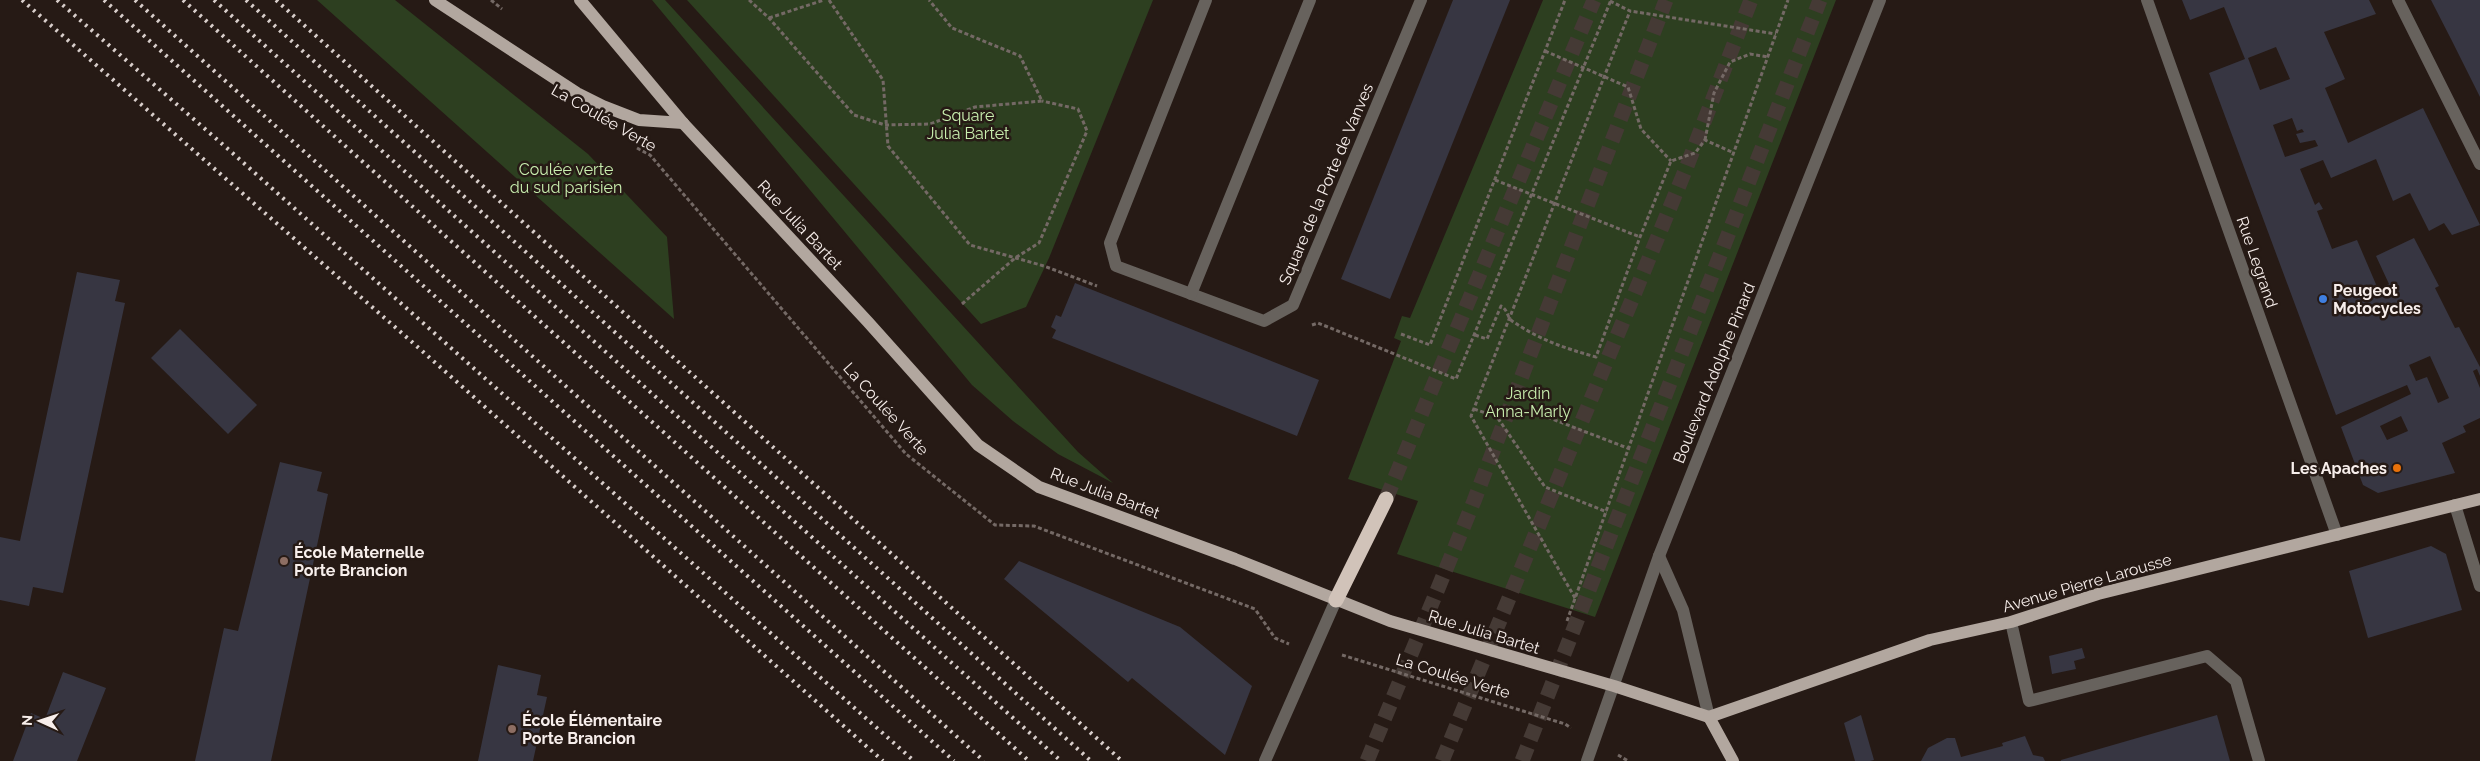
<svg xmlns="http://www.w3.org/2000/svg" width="2480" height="761" viewBox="0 0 2480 761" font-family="Raleway,sans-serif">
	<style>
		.green { fill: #2d3f20 }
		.building { fill: #373642; fill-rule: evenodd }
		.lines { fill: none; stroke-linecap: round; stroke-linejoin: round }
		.highway-tunnel { stroke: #453a35; stroke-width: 15; stroke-dasharray: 15 8; stroke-linecap: butt }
		.path { stroke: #746965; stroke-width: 3; stroke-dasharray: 4 2.5; stroke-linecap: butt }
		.minor { stroke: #67625d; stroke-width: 12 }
		.major { stroke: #b2a79f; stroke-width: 12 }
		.highway { stroke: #d1c3b9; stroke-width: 15 }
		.rail { stroke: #d8cecb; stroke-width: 4; stroke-dasharray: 2.5 5; stroke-linecap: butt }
		.shop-dot { fill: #3f7fe0; stroke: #261a15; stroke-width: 2 }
		.food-dot { fill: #e8710a; stroke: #261a15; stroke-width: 2 }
		.education-dot { fill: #8d6e63; stroke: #261a15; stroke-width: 2 }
		.labels { text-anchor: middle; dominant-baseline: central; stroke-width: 5; stroke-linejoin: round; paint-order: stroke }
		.park-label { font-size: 16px; fill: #c9efaf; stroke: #261a15 }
		.street-label { font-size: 16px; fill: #f7eeeb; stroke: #261a15 }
		.poi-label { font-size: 16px; font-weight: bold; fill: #f7eeeb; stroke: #261a15; text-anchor: start }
	</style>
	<rect width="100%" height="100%" fill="#261a15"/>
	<g class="green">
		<polygon points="317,0 395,0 588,154 667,237 674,319"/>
		<polygon points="652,0 665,0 1078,452 1113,483 1058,454 1013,421 972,385"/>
		<polygon points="687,0 1153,0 1049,258 1026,307 981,324"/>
		<polygon points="1543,0 1836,0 1595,617 1397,554 1418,501 1348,479 1401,341 1394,338 1402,316 1410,318"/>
	</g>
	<g class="building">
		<polygon points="1453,0 1510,0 1390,299 1341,279"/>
		<path d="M 2182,0 L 2369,0 L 2376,14 L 2324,32 L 2345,79 L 2325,88 L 2348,143 L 2423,108 L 2480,225 L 2452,235 L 2444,223 L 2429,231 L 2410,193 L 2393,201 L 2376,159 L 2331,178 L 2323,160 L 2300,169 L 2315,205 L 2319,202 L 2323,209 L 2317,211 L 2332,249 L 2357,240 L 2378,289 L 2389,284 L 2376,256 L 2414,238 L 2439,286 L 2435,288 L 2455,328 L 2459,327 L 2480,367 L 2480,376 L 2477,369 L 2473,371 L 2480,388 L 2480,418 L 2463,426 L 2466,432 L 2442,443 L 2455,473 L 2378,493 L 2363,485 L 2341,427 L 2411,394 L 2407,385 L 2336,415 L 2209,73 L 2245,59 L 2224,7 L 2190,20 ZM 2276,47 L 2290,79 L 2260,90 L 2248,58 ZM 2292,118 L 2297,131 L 2302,129 L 2304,132 L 2296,134 L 2300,143 L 2315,140 L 2318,146 L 2285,157 L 2273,125 ZM 2430,356 L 2449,398 L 2438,403 L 2427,377 L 2416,381 L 2409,365 ZM 2401,416 L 2408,431 L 2387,440 L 2380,426 Z"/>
		<polygon points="2431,0 2480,0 2480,97 2451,39"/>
		<polygon points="77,272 120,280 115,301 125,303 63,593 33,587 29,606 0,600 0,537 20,541"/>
		<polygon points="1075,283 1319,380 1297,436 1052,338 1056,330 1051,327 1056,315 1061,317"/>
		<polygon points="180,329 257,405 228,434 151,358"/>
		<polygon points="280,462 322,472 317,491 328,494 271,761 195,761 224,628 238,631"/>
		<polygon points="2431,546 2446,554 2462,610 2368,638 2349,571"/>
		<polygon points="1019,561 1180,627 1252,686 1225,755 1132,678 1128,682 1004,579"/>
		<polygon points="2082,648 2085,658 2074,661 2076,669 2052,674 2049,656"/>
		<polygon points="498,665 541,675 537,695 547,697 533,761 478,761"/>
		<polygon points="63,672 106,688 77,761 13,761 31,713 45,719"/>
		<polygon points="1861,715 1874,760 1870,761 1855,761 1844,723"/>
		<polygon points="2217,715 2230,761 2061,761 2061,760"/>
		<polygon points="2025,736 2033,755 2043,757 2045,761 1921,761 1928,748 1947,738 1955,738 1961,757 2003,746 2002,743"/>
	</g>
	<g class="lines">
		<g class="highway-tunnel">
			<polyline points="1386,499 1594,0"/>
			<polyline points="1367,761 1474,501 1666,0"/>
			<polyline points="1442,761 1685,171 1751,0"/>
			<polyline points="1522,761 1820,0"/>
		</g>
		<g class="path">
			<polyline points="491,0 502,9"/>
			<polyline points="749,0 769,18 854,115 885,125 930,124 975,107 1042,101 1020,56 952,28 929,0"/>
			<polyline points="829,0 883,80 888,146 970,245 1044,266 1097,286"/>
			<polyline points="1610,1 1630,11 1776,34"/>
			<polyline points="769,18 824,0"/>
			<polyline points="1545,51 1628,87 1641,129 1671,161"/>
			<polyline points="1705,140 1714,93 1730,62 1750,54 1768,57"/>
			<polyline points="637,148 650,155 906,454 995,525 1034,526 1255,609 1275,638 1289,644"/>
			<polyline points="1495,180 1640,237"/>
			<polyline points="962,304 1015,258 1039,243 1087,131 1078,109 1042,101"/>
			<polyline points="1312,325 1318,323 1456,379 1611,0"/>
			<polyline points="1401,334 1430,345 1565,0"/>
			<path d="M 1475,335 L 1487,339 L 1501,306 C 1508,310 1507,317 1512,321 C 1540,340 1564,348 1596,357 L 1640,237 L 1671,161 L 1695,153 L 1705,140 L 1734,153"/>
			<polyline points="1474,409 1497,417 1545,487 1607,512"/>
			<polyline points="1497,417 1534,412 1630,449"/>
			<polyline points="1575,598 1471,416 1630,11"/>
			<polyline points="1567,621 1788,0"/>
			<polyline points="1342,655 1565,724 1571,728"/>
			<polyline points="1618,755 1628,761"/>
		</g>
		<g class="minor">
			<polyline points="1206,0 1110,243 1116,266 1264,321 1293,305 1421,0"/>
			<polyline points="2147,0 2337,535"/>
			<polyline points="2398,0 2480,164"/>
			<polyline points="1191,294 1310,0"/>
			<polyline points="2455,505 2480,586"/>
			<polyline points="1659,556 1683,610 1709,717"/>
			<polyline points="2011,622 2029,701 2207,656 2236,681 2259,761"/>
			<polyline points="1265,761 1336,600"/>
			<polyline points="1587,761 1659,556 1880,0"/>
		</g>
		<g class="major">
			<polyline points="435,0 577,93 603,106 639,120 683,123"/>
			<polyline points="580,0 683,123 868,322 978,445 1039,487 1235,559 1390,621 1614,686 1709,717"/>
			<polyline points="1709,717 1930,640 2011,622 2098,594 2480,499"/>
			<polyline points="1709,717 1733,761"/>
		</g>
		<polyline class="highway" points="1336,600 1386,499"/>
		<g class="rail">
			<polyline points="22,0 412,342 883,761"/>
			<polyline points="57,0 228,149 914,761"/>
			<polyline points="104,0 954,761"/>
			<polyline points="135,0 984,761"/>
			<polyline points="183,0 1029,761"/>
			<polyline points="214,0 1061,761"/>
			<polyline points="246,0 1091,761"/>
			<polyline points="276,0 1122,761"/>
		</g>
	</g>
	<circle class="shop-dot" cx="2323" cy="299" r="5"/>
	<circle class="food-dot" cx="2397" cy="468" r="5"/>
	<g class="education-dot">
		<circle cx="284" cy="561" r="5"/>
		<circle cx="512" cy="729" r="5"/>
	</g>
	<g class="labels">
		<g class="park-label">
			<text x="968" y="115">Square<tspan x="968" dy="18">Julia Bartet</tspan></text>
			<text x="566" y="169">Coulée verte<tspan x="566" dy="18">du sud parisien</tspan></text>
			<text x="1528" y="393">Jardin<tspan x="1528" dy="18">Anna-Marly</tspan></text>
		</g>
		<g class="street-label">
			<text transform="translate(604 118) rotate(30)">La Coulée Verte</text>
			<text transform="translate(1326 184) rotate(-67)">Square de la Porte de Vanves</text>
			<text transform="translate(800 225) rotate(47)">Rue Julia Bartet</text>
			<text transform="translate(2257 262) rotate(71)">Rue Legrand</text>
			<text transform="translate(1714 373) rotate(-68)">Boulevard Adolphe Pinard</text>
			<text transform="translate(886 409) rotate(48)">La Coulée Verte</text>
			<text transform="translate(1105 493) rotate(21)">Rue Julia Bartet</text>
			<text transform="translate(2087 583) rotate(-16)">Avenue Pierre Larousse</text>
			<text transform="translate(1484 632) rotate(17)">Rue Julia Bartet</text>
			<text transform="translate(1453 676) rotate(17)">La Coulée Verte</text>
		</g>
		<g class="poi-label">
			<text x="2333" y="290">Peugeot<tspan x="2333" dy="18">Motocycles</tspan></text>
			<text x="2387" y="468" text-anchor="end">Les Apaches</text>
			<text x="294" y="552">École Maternelle<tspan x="294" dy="18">Porte Brancion</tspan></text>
			<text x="522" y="720">École Élémentaire<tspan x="522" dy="18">Porte Brancion</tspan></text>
		</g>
	</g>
	<g transform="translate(40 721) rotate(273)" stroke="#261a15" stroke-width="4" paint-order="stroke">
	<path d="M0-4L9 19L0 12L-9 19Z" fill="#f7eeeb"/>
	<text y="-8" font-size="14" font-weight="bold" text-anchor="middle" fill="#f7eeeb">N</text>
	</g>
</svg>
